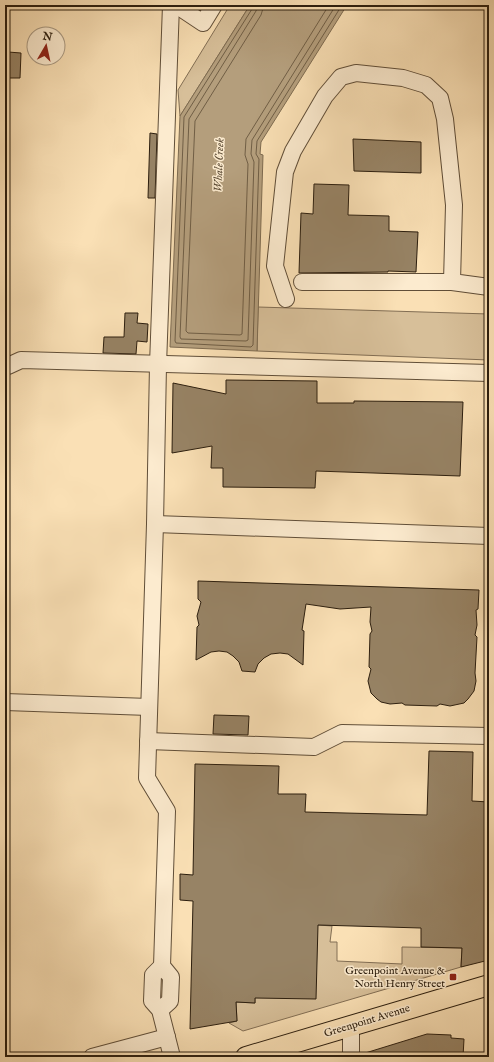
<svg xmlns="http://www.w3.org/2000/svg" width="494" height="1062" viewBox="0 0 494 1062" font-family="'IM FELL English',serif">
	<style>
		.green { fill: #d7bf99; stroke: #826e54 }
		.water { fill: #b49e7c; stroke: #7e6b50 }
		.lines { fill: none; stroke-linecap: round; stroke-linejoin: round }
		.shore { stroke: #705e45; stroke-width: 1 }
		.building { fill: #978365; stroke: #2c1e0e }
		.minor-casing { stroke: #604e38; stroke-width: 18 }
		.major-casing { stroke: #2c1e0e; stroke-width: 22 }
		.minor { stroke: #fcebcf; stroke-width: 16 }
		.major { stroke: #fae0b5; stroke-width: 20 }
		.poi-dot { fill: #8f2418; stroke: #fcebcf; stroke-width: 1.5 }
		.labels { text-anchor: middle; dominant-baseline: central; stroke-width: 3; stroke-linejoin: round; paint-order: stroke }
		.poi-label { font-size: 11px; fill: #2c1e0e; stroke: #fcebcf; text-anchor: end }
		.street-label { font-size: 11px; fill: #2c1e0e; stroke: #fcebcf }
		.water-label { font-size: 12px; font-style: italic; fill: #62513a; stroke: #fcebcf }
	</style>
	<rect width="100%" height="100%" fill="#fae0b5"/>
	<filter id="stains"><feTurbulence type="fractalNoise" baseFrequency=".005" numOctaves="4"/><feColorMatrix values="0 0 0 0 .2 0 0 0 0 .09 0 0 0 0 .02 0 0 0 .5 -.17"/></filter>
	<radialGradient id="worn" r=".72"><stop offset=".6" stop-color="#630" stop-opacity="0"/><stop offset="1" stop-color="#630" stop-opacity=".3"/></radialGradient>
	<g class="green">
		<polygon points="230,5 250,5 180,116 178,90"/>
		<polygon points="258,307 489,314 489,360 257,351"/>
		<polygon points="318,925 332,926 330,942 337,942 337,961 402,964 402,947 462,948 461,967 243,1031 229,1023 237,1021 236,1002 255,1003 255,998"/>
	</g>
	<polygon class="water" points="250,5 347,5 261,142 260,154 263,155 257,351 170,347 180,116"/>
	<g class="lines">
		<g class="shore">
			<polyline points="253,5 252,9 184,117 175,341 176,343 251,347 253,345 259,159 256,154 257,141 342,5"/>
			<polyline points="258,5 256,11 189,119 180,337 181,339 246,341 248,340 254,162 251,154 252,140 336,5"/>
			<polyline points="264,5 261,15 195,121 186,331 188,333 240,335 242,334 248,164 245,155 246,139 329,5"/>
		</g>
	</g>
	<g class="building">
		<polygon points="8,52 21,53 20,78 6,78"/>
		<polygon points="150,133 157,134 155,198 148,198"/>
		<polygon points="353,139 421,142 421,173 354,171"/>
		<polygon points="314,184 349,185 348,215 389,216 389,231 418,232 416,272 388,271 388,272 299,273 301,213 313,214"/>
		<polygon points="125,313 138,313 137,323 148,324 147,342 137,341 136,354 103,353 104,337 124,337"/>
		<polygon points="226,380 317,381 317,403 354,403 354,401 463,402 460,476 316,471 315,488 223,487 223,468 211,468 212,446 172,453 173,383 226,394"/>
		<polygon points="198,581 479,590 478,609 476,610 477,625 475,635 477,637 475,673 476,681 474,691 468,699 464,703 450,706 440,704 437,706 405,705 402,703 390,704 381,702 377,699 371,693 368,681 371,669 369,667 370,634 372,631 370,622 371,607 340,609 306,604 302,630 304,631 303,665 288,654 280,653 271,654 264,658 258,664 255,672 242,671 239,662 233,656 227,652 219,651 211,652 196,660 197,627 199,625 197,616 201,602 198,599"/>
		<polygon points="214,715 249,716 248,735 213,734"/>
		<polygon points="429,751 473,752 472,801 489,802 489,960 461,967 462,948 421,947 421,928 318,925 316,999 255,998 255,1003 236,1002 237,1021 190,1029 193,901 180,900 180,874 193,875 195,764 279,766 278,794 306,794 305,812 427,815"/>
		<polygon points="427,1034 451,1035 451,1038 464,1039 463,1057 362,1057 362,1054"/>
	</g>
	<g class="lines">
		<g class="minor-casing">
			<g id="minor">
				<polyline points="176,5 203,23 214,5"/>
				<polyline points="302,282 452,282"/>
				<polyline points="286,299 275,266 285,172 293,151 325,96 341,77 356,73 403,78 426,85 440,98 445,119 454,205 452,282 489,287"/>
				<polyline points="5,366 8,366 21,360 489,373"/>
				<polyline points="155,524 489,536"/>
				<polyline points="5,702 149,707"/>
				<polyline points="148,741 314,747 342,733 489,736"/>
				<polyline points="162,966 153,975 152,1001 160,1010 172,1057"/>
				<polyline points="160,1010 170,1001 171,977 162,966 167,811 147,778 155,524 158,365 171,5"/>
				<polyline points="92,1057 167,1037"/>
				<polyline points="351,1057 351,1026"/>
			</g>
		</g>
		<g class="major-casing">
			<polyline id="major" points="246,1057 489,985"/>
		</g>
		<use href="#minor" class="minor"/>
		<use href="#major" class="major"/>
	</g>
	<rect class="poi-dot" x="449" y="973" width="8" height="8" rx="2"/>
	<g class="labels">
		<g class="poi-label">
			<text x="445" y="971">Greenpoint Avenue &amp;<tspan x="445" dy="13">North Henry Street</tspan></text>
		</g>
		<g class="street-label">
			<text transform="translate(367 1021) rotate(-17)">Greenpoint Avenue</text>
		</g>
		<g class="water-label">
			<text transform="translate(219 165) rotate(-88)">Whale Creek</text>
		</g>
	</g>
	<rect width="494" height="1062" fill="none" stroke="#fae0b5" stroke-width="20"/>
	<rect x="6" y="6" width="482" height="1050" fill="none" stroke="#2c1e0e" stroke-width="2"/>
	<rect x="10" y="10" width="474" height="1042" fill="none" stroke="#2c1e0e"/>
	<g transform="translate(46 46) rotate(9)"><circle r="19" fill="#fcebcf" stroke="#a99982"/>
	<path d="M0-3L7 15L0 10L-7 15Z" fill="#8f2418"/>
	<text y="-6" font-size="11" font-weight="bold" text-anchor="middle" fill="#2c1e0e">N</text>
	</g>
	<rect width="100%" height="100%" filter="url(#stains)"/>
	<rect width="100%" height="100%" fill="url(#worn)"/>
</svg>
